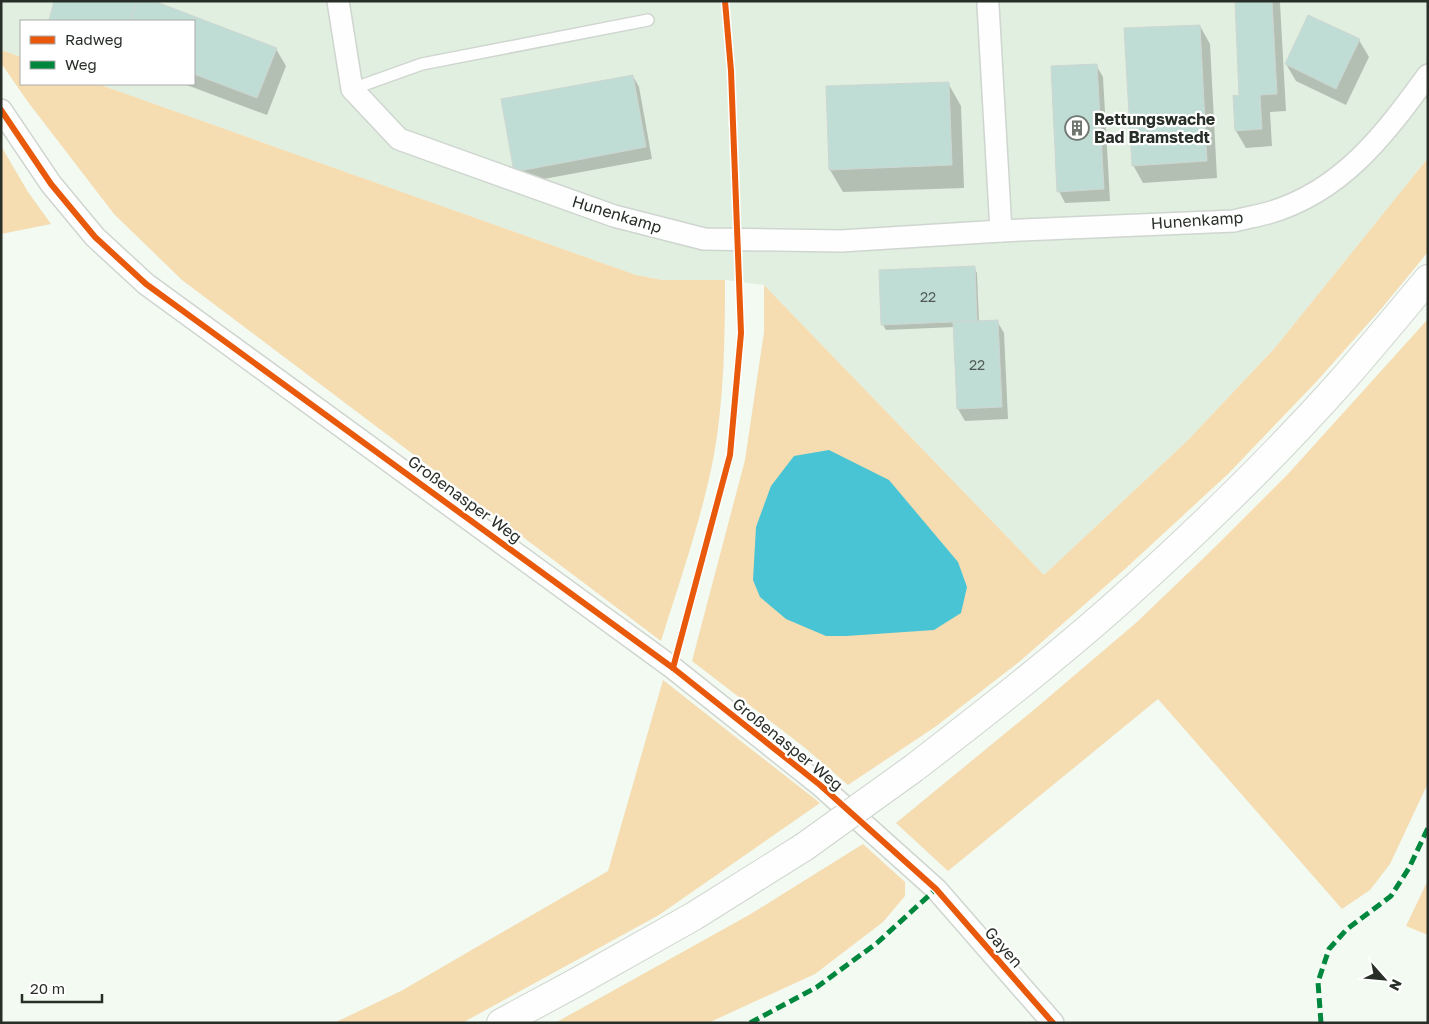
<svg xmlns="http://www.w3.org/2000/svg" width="1429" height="1024" viewBox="0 0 1429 1024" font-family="'Golos Text',sans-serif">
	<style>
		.built { fill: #e1efe1 }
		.green { fill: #f5dcb1 }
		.water { fill: #49c4d5 }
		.shadow { fill: #0003 }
		.building { fill: #c0ddd5; stroke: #ced6d1 }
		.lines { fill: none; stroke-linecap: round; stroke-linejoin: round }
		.service-casing { stroke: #cfd5cf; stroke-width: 14 }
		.minor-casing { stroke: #cfd5cf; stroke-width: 24 }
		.primary-casing { stroke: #cfd5cf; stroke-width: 30 }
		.service { stroke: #fdfefd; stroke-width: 11 }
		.minor { stroke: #fdfefd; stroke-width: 21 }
		.primary { stroke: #fdfefd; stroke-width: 28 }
		.primary-bridge-casing { stroke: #cfd5cf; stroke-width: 30; stroke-linecap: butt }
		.primary-bridge { stroke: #fdfefd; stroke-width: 28 }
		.quiet { stroke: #00873e; stroke-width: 5; stroke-dasharray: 10 5; stroke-linecap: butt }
		.cycleway-casing { stroke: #fff; stroke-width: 9 }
		.cycleway { stroke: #e8590c; stroke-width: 6 }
		.labels { text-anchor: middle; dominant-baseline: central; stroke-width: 4.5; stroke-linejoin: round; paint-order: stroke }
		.number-label { font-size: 14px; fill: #4e5a53 }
		.poi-label { font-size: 16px; font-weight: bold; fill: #282e28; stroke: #fff; text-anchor: start }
		.street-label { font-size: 16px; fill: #282e28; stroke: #fff }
	</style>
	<rect width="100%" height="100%" fill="#f2faf2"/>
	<polygon class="built" points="1,1 1428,1 1428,158 1274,349 1187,441 1044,575 764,285 725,280 662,280 636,275 98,84 194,84 194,21 21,21 21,57 1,50"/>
	<g class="green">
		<path d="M 1,50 L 21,57 L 21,84 L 98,84 L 636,275 L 662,280 L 725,280 C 725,338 724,398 714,455 C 702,518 680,580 661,641 L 182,280 L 114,214 L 28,102 L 1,63 Z"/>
		<polygon points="1,146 28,192 51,224 1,234"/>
		<polygon points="1428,158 1428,252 1381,309 1317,381 1228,474 1125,569 1019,662 935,727 848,785 804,747 692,661 745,460 764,332 764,285 1044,575 1187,441 1274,349"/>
		<polygon points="1428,319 1428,783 1390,864 1370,890 1342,909 1158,699 948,871 896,823 1036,708 1137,622 1213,549 1288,474"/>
		<polygon points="663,680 820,803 659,915 462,1023 334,1023 401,991 608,871"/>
		<polygon points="863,844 905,882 905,896 883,922 815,974 708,1023 555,1023 749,915"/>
		<polygon points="1428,880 1428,935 1406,926"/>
	</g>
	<polygon class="water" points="829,450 889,480 958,562 967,587 961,613 934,630 846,636 826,636 786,619 760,597 753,580 756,527 771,486 794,456"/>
	<g class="shadow">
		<polygon points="151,1 276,49 286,66 267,115 184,84 194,84 194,21 50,21"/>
		<polygon points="1236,1 1279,1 1280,3 1286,111 1270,112 1272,146 1246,148 1236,131 1241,97"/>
		<polygon points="1200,26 1210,44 1217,178 1143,183 1133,165"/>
		<polygon points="1359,40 1369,57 1346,105 1296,81 1286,64"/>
		<polygon points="1096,65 1103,77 1110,201 1065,203 1059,191"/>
		<polygon points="633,76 639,87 652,159 522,183 503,100"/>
		<polygon points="948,83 961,106 964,188 843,192 830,170"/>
		<polygon points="974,267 977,273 979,322 997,321 1004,333 1008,419 965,421 958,409 955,327 886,330 883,325"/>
	</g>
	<g class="building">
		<polygon points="54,1 137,1 130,21 49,21"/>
		<polygon points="137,1 154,1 277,48 257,98 194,74 194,21 130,21"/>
		<polygon points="1235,1 1272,1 1277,94 1260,95 1262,129 1235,131 1233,95 1239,96"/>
		<polygon points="1308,15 1360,39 1336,89 1285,64"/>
		<polygon points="1200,25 1207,161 1132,166 1124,28"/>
		<polygon points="1097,64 1104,189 1057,192 1051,66"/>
		<polygon points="633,75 646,147 514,172 501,99"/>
		<polygon points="949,82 952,165 829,170 826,86"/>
		<polygon points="975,266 977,321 881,325 879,270"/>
		<polygon points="998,320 1002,407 957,409 953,322"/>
	</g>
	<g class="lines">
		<g class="service-casing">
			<polyline id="service" points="352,89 422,64 648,20"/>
		</g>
		<g class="minor-casing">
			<g id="minor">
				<path d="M 338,1 L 352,89 L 399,139 L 614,216 L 704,239 L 841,241 L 1001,231 L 1234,221 C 1245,218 1257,216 1268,213 C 1342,192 1385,134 1428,75"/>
				<polyline points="988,5 1001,231"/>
				<polyline points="1,110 51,184 95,237 146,284 673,668 820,785 936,889 1053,1023"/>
			</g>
		</g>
		<g class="primary-casing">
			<g id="primary">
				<path d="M 914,768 C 985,713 1056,658 1122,599 C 1198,531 1272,459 1340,383 C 1370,349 1399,314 1428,279"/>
				<polyline points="501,1023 577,982 694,916 804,847"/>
			</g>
		</g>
		<use href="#service" class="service"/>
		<use href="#minor" class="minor"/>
		<use href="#primary" class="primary"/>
		<g class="primary-bridge-casing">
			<polyline id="primary-bridge" points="804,847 914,768"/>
		</g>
		<use href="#primary-bridge" class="primary-bridge"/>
		<g class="quiet">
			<polyline points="750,1023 817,987 877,943 936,889"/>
			<polyline points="1321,1023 1318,982 1329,949 1347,929 1391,896 1409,868 1428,828"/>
		</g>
		<g class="cycleway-casing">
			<g id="cycleway">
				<polyline points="1,110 51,184 95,237 146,284 673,668 820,785 936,889 1053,1023"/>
				<polyline points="673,668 730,455 741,333 731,71 725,1"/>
			</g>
		</g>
		<use href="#cycleway" class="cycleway"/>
	</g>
	<defs>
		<g id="building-ring" transform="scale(1.25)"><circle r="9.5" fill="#fff" stroke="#6f756f" stroke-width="1.5"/><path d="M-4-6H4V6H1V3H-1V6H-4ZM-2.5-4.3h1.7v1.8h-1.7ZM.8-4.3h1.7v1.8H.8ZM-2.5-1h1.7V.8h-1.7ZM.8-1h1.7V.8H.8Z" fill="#6f756f"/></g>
	</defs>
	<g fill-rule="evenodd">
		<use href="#building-ring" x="1077" y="128"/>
	</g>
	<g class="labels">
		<g class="number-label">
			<text x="928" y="296">22</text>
			<text x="977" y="364">22</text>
		</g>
		<g class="poi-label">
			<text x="1094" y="119">Rettungswache<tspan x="1094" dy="18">Bad Bramstedt</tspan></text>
		</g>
		<g class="street-label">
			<text transform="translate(617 214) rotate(17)">Hunenkamp</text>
			<text transform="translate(1197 220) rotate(-4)">Hunenkamp</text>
			<text transform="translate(465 499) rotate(36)">Großenasper Weg</text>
			<text transform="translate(788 744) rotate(39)">Großenasper Weg</text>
			<text transform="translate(1004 947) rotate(49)">Gayen</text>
		</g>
	</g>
	<rect width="1429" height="1024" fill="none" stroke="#282e28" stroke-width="5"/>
	<rect x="20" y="20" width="175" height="65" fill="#ffffff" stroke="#a9aba9"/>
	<rect x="30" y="36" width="25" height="8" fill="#e8590c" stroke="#a9aba9"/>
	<text x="65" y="45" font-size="15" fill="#282e28">Radweg</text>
	<rect x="30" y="61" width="25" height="8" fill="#00873e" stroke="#a9aba9"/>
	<text x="65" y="70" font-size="15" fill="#282e28">Weg</text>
	<g transform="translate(1384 979) rotate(117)" stroke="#ffffff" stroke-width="4" paint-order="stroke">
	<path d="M0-4L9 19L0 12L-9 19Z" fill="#282e28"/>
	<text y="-8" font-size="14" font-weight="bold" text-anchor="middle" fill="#282e28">N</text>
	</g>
	<path d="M22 994v8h80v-8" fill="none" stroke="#282e28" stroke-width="2.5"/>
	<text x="30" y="994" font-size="15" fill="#282e28" stroke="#ffffff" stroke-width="4" paint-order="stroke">20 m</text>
</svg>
